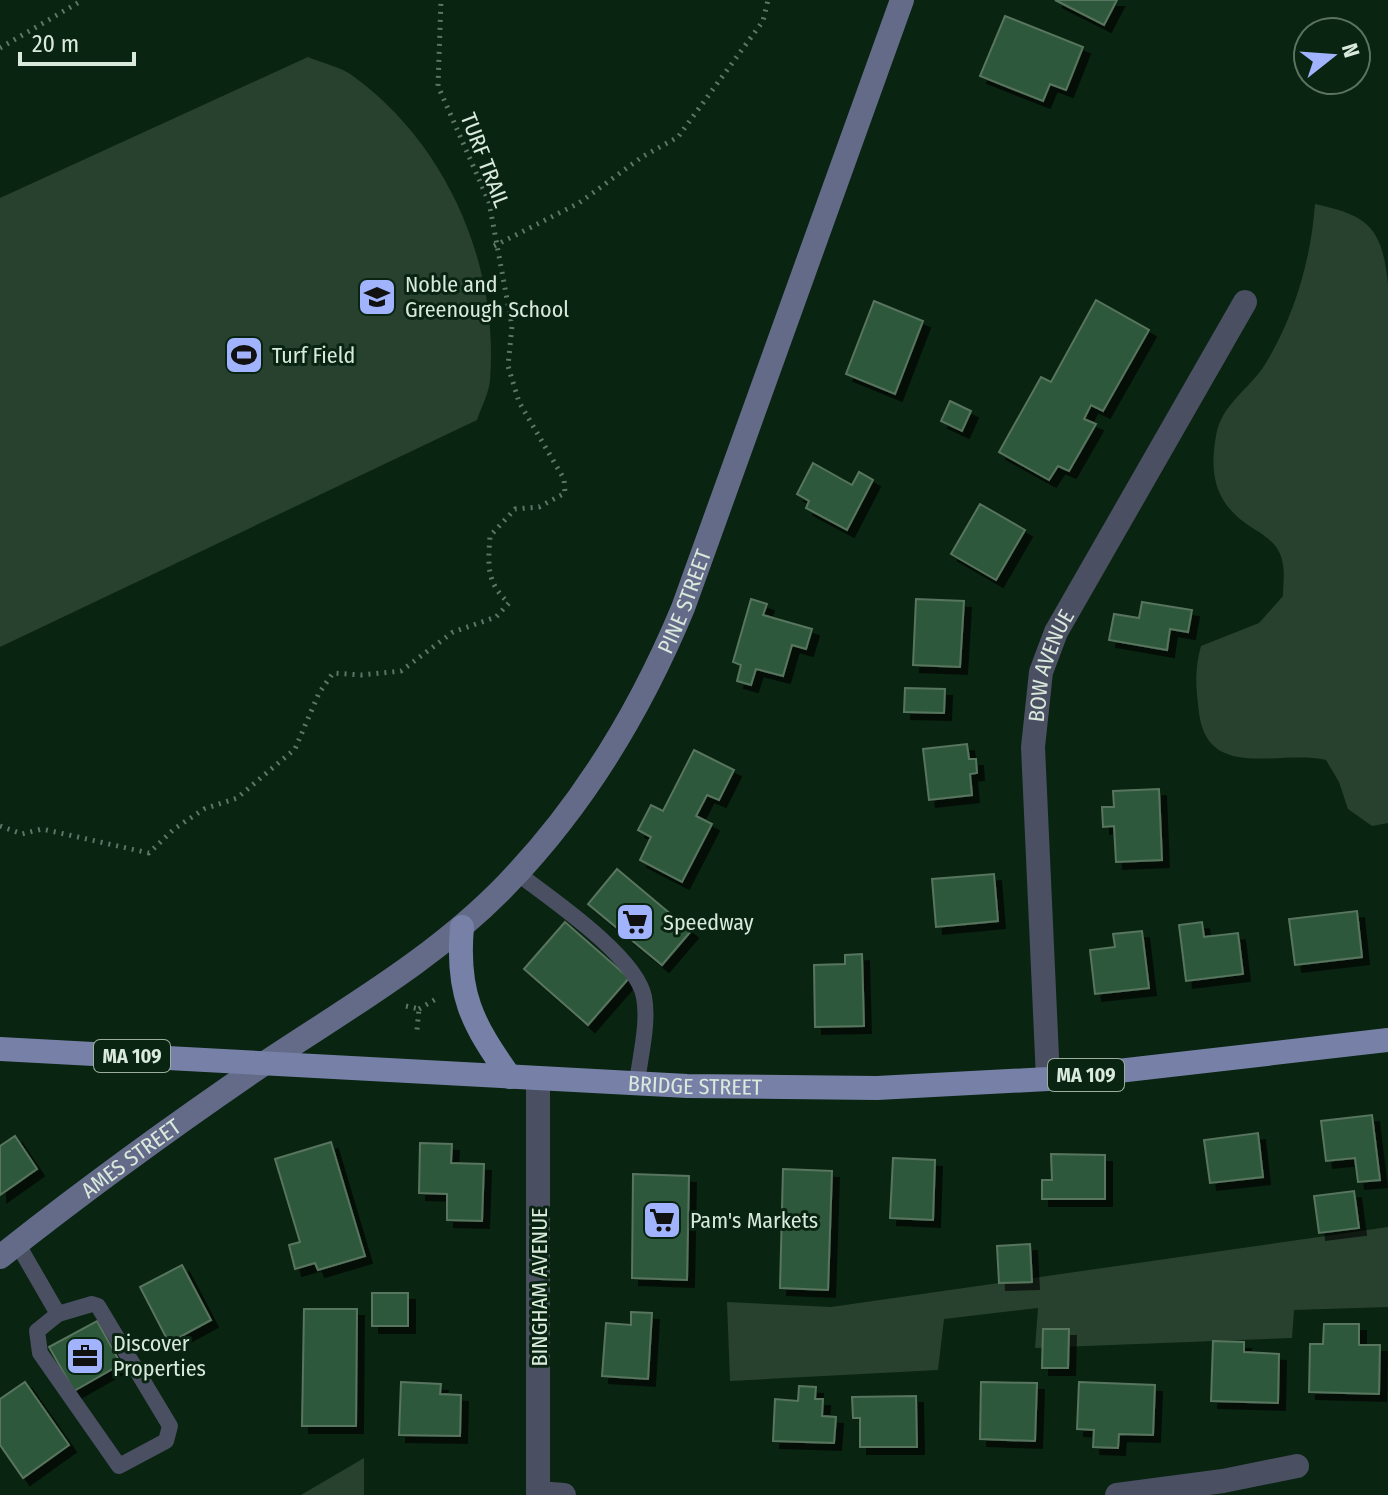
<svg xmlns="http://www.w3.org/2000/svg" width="1388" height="1495" viewBox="0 0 1388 1495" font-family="'Fira Sans Condensed',sans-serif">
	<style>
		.green { fill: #28412e }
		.building { fill: #2f593a; stroke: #58745e; stroke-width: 2; filter: url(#shadow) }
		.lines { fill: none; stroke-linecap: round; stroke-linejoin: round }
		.path { stroke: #5f7565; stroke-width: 5; stroke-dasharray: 2 6; stroke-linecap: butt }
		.lane { stroke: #4a4f62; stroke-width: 16 }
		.street { stroke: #4a4f62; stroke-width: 24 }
		.secondary { stroke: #646b89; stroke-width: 24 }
		.primary { stroke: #7781a7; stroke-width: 24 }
		.labels { text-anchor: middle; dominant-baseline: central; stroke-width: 6; stroke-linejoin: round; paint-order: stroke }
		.shield { fill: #092411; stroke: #9bae9f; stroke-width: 2 }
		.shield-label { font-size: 20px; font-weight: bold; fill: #d9e9dc }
		.street-label { font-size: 22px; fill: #d9e9dc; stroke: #092411 }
		.poi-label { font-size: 22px; fill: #d9e9dc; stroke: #092411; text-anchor: start }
	</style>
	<defs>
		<filter id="shadow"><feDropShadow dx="7" dy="7" stdDeviation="0" flood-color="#0009"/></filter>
	</defs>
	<rect width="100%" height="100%" fill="#092411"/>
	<g class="green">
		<path d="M 308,57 C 322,63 341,67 353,76 C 447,144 499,265 490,380 C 489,393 481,408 477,420 L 0,647 L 0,198 Z"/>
		<path d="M 1315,204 C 1370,216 1382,228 1388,284 L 1388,823 L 1372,826 L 1348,809 L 1339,782 L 1326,760 C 1279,749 1208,782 1199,713 C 1196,688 1194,670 1201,646 L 1259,623 L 1283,596 C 1283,583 1286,567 1280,554 C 1276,543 1264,535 1254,529 C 1218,507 1208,479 1216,436 C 1221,405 1248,390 1264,366 C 1294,318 1311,260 1315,204 Z"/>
		<polygon points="1388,1227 1388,1307 1294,1310 1292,1338 1035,1348 1038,1308 944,1319 938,1370 730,1381 727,1302 831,1307"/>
		<polygon points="364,1458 364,1495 301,1495"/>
	</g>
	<g class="building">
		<polygon points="1055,0 1117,0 1104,25"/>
		<polygon points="1005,16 1083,47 1066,90 1050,84 1043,101 980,76"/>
		<polygon points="1096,300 1149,330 1103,411 1091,405 1084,419 1096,424 1069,471 1058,466 1049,480 999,452 1041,377 1051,382"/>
		<polygon points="874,301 923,321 895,394 846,374"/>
		<polygon points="950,401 971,411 962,431 941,421"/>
		<polygon points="813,463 852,485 859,472 873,480 847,530 806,508 809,501 797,494"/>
		<polygon points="980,504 1025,530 996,580 951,554"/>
		<polygon points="751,599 767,604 763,615 812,629 806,649 792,645 783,676 756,669 751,685 737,681 741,665 733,662"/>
		<polygon points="916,599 964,601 960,667 913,665"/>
		<polygon points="1142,602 1192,610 1188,632 1170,629 1167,650 1109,640 1114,614 1139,618"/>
		<polygon points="905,688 945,689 944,713 904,712"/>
		<polygon points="967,744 969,759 976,759 977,773 970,774 972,795 929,800 923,749"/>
		<polygon points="694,750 734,770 719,800 707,795 696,816 712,824 682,882 640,860 651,837 638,830 651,805 663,811"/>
		<polygon points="1159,789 1162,860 1116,862 1114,826 1103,827 1102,807 1114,807 1113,791"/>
		<polygon points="617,869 691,931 662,965 588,904"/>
		<polygon points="994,874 998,921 936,927 932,879"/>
		<polygon points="1357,911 1362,957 1295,965 1289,919"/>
		<polygon points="565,922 629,978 588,1025 524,969"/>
		<polygon points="1202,922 1204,937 1238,933 1243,974 1186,981 1179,925"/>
		<polygon points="1142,931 1149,988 1095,994 1090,950 1115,947 1113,934"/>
		<polygon points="862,954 864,1026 815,1027 814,965 845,964 845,955"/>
		<polygon points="1372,1115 1380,1180 1358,1182 1355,1158 1326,1161 1321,1121"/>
		<polygon points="1258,1133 1263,1177 1210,1183 1204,1140"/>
		<polygon points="15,1136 37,1169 0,1195 0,1146"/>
		<polygon points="331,1142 365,1256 318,1270 315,1263 295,1269 289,1245 300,1242 275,1159"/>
		<polygon points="420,1143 452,1144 451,1163 484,1164 482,1221 447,1220 447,1194 419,1193"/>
		<polygon points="1051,1154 1105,1155 1105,1199 1042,1199 1042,1180 1052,1180"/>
		<polygon points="893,1158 935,1160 933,1220 890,1218"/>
		<polygon points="783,1169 832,1171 828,1290 780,1288"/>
		<polygon points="633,1174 689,1176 687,1280 632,1278"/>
		<polygon points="1354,1191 1359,1228 1319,1233 1314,1196"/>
		<polygon points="1030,1244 1032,1282 999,1283 997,1246"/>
		<polygon points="182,1265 211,1320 169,1343 140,1287"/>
		<rect x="372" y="1293" width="36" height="33"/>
		<polygon points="304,1309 357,1309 356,1426 302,1426"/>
		<polygon points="631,1312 652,1313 648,1379 602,1376 606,1323 631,1325"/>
		<polygon points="97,1321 121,1364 74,1391 49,1347"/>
		<polygon points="1324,1324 1359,1324 1359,1345 1380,1345 1379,1394 1309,1392 1310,1344 1323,1344"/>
		<polygon points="1043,1329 1069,1329 1068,1368 1042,1368"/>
		<polygon points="1213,1341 1244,1342 1244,1352 1279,1354 1278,1403 1211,1401"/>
		<polygon points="25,1382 69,1445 23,1478 0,1445 0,1399"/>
		<polygon points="401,1382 441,1384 440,1394 461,1395 460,1436 399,1435"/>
		<polygon points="981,1382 1037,1383 1035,1441 980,1439"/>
		<polygon points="1079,1382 1155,1385 1153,1435 1119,1434 1118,1448 1093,1447 1094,1430 1077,1429"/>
		<polygon points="799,1386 816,1387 815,1399 823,1399 822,1416 836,1417 834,1443 773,1441 775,1399 798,1401"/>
		<polygon points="916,1396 917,1447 860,1447 860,1418 853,1418 852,1397"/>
	</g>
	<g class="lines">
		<g class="path">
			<polyline points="0,48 83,0"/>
			<polyline points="494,246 579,203 642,157 678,137 763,21 768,0"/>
			<path d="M 0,826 L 22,834 L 42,829 L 149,853 L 174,829 L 204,809 L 237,798 L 295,749 L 319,693 L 333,673 L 361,675 L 401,671 L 453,632 L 496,617 L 509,603 C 486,583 488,565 490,536 L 515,509 L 539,507 L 565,493 L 564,479 L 519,402 L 508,366 L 512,326 L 489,202 L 438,86 L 441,0"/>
			<polyline points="406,1006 419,1009 417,1030"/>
			<polyline points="419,1009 436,999"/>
		</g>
		<g class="lane">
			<path d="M 517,873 C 550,898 637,957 644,997 C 649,1023 640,1057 637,1083"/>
			<polyline points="17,1243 58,1314"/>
			<polygon points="92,1304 98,1306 170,1426 166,1441 119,1466 40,1353 37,1331 58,1314"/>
		</g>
		<g class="street">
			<path id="s1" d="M 1048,1079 L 1033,747 L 1041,672 L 1056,632 L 1245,302"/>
			<polyline points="538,1493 564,1495"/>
			<polyline points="538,1495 538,1079"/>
			<polyline points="1117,1495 1223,1481 1297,1466"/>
		</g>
		<path class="secondary" id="s2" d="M 0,1257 C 86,1189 174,1125 265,1063 C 349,1007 437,957 508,883 C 584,804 641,709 683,608 L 902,0"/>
		<g class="primary">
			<path d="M 462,927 C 456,993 472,1024 510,1077"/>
			<path id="s3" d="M 0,1049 L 687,1086 L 877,1088 L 1048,1079 L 1388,1040"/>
		</g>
	</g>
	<defs>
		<g id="school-square" transform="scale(2)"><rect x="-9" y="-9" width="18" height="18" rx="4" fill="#a1b3fd" stroke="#092411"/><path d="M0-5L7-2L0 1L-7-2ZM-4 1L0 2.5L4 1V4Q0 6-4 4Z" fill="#111"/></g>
		<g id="stadium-square" transform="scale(2)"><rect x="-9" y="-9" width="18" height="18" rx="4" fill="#a1b3fd" stroke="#092411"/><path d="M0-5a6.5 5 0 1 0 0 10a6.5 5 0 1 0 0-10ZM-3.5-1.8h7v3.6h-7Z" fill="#111"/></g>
		<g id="supermarket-square" transform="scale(2)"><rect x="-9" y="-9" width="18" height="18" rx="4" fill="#a1b3fd" stroke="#092411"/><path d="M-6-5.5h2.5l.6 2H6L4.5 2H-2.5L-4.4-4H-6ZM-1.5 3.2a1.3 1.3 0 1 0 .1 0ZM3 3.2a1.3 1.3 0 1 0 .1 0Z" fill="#111"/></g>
		<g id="office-square" transform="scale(2)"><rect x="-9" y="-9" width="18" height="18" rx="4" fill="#a1b3fd" stroke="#092411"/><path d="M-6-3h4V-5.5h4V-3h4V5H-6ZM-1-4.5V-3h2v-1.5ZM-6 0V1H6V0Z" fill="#111"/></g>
	</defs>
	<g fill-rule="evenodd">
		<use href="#school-square" x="377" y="297"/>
		<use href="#stadium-square" x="244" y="355"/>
		<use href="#supermarket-square" x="635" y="922"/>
		<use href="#supermarket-square" x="662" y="1220"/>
		<use href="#office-square" x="85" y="1356"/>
	</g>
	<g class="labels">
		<g class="shield">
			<rect x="94" y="1040" width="76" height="32" rx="6"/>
			<rect x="1048" y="1059" width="76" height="32" rx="6"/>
		</g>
		<g class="shield-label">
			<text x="132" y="1056">MA 109</text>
			<text x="1086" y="1075">MA 109</text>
		</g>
		<g class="street-label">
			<text transform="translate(485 160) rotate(69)">TURF TRAIL</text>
			<text stroke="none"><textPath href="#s2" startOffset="966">PINE STREET</textPath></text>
			<text stroke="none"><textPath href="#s1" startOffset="416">BOW AVENUE</textPath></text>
			<text stroke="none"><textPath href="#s3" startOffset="696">BRIDGE STREET</textPath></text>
			<text stroke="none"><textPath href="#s2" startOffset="164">AMES STREET</textPath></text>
			<text transform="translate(539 1287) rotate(-90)">BINGHAM AVENUE</text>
		</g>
		<g class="poi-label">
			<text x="405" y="284">Noble and<tspan x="405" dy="25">Greenough School</tspan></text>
			<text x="272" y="355">Turf Field</text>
			<text x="663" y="922">Speedway</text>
			<text x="690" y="1220">Pam's Markets</text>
			<text x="113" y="1343">Discover<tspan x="113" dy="25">Properties</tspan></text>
		</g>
	</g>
	<g transform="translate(1332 56) rotate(73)"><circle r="38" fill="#092411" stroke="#5c7362" stroke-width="2"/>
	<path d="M0-6L14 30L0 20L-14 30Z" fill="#a1b3fd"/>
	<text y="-12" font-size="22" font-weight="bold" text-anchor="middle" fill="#d9e9dc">N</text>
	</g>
	<path d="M20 52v12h114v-12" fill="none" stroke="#d9e9dc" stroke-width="4"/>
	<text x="32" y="52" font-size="24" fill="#d9e9dc" stroke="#092411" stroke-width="6" paint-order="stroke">20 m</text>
</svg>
